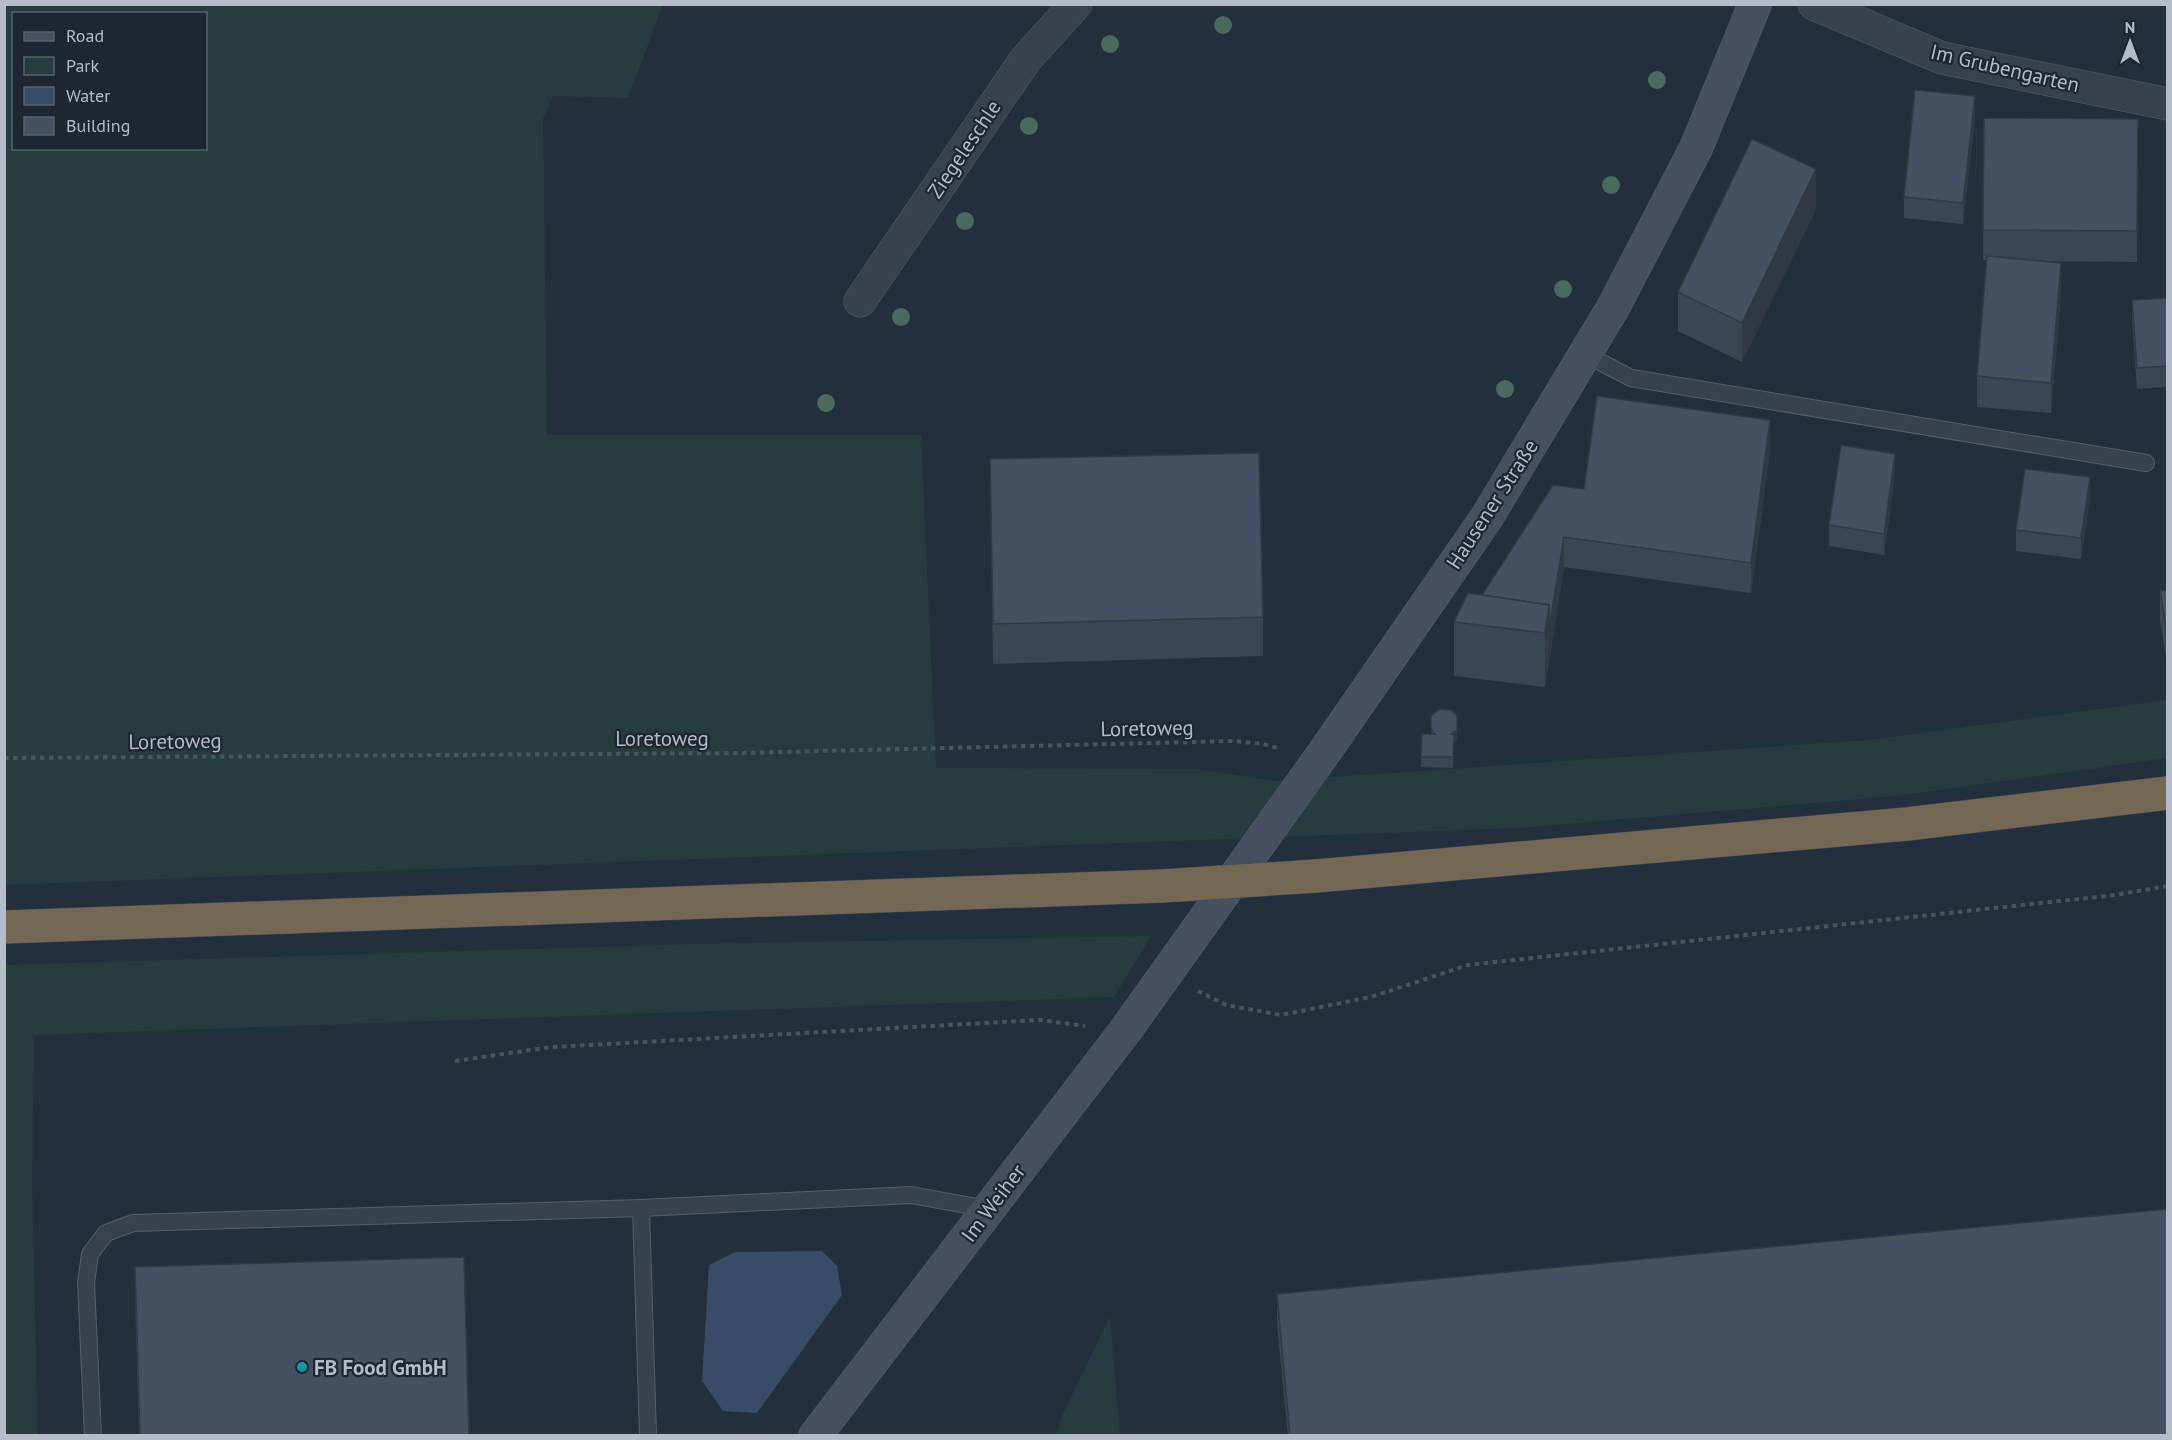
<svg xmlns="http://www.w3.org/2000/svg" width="2172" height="1440" viewBox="0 0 2172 1440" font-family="'PT Sans',sans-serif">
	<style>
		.green { fill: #263c3f; fill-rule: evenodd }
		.water { fill: #394c67 }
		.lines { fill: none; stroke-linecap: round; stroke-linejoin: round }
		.lane-casing { stroke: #565f6c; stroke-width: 18 }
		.street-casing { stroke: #565f6c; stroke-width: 33 }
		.secondary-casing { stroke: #565f6c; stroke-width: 34 }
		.highway-casing { stroke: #434c59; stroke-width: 34 }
		.path { stroke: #44595c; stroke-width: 4; stroke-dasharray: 4.5 4.5; stroke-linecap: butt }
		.lane { stroke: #38414e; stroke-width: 16 }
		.street { stroke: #38414e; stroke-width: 32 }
		.secondary { stroke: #465061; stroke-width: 33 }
		.highway { stroke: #746855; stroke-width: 33 }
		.highway-bridge-casing { stroke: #434c59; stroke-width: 34; stroke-linecap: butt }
		.highway-bridge { stroke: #746855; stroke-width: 33 }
		.tree { fill: #4b6a5d }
		.wall { fill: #3b4654 }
		.shaded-wall { fill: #303945 }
		.building { fill: #455162; stroke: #303945; stroke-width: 1.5 }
		.culture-dot { fill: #0f9aa8; stroke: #1d2633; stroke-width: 2 }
		.labels { text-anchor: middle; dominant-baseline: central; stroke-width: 4.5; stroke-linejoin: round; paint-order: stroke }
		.street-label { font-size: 21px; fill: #b4bcc9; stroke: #1d2633 }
		.poi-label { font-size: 21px; font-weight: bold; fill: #b4bcc9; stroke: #1d2633; text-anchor: start }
	</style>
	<rect width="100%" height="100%" fill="#242f3e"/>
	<g class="green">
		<path d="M 4,5 L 663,5 L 628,98 L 553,96 L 543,119 L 547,435 L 921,435 L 936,768 L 1196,769 L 1276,781 L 1869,740 L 2167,700 L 2167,758 L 1896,796 L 1519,828 L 5,885 ZM 14,14 L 206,14 L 206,148 L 14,148 Z"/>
		<polygon points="1151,936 1114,997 34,1035 32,1182 38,1435 5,1435 5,965 694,944"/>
		<polygon points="1110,1316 1120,1435 1056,1435 1062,1416"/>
	</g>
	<polygon class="water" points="822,1251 837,1266 842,1295 757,1413 723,1411 702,1381 709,1265 735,1252"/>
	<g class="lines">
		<g class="lane-casing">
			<g id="lane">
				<polyline points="1585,354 1631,378 2146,463"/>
				<polyline points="641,1208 648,1436"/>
				<polyline points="93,1436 86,1283 90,1254 106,1233 133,1223 641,1208 911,1195 988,1209"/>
			</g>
		</g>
		<g class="street-casing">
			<g id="street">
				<polyline points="1814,4 1942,58 2168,104"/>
				<polyline points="860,301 1026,59 1076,4"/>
			</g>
		</g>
		<g class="secondary-casing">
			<polyline id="secondary" points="815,1436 1125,1031 1328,747 1487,517 1614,306 1696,148 1755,4"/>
		</g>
		<g class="highway-casing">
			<g id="highway">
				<polyline points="1316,876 1907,824 2168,793"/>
				<polyline points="4,927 1162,886"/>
			</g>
		</g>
		<g class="path">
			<polyline points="4,758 740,753 1234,741 1263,744 1281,749"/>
			<polyline points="1198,991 1226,1005 1281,1015 1371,997 1468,965 2115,895 2168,886"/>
			<polyline points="455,1061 551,1047 1040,1020 1085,1026"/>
		</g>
		<use href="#lane" class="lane"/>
		<use href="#street" class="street"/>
		<use href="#secondary" class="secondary"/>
		<use href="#highway" class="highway"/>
		<g class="highway-bridge-casing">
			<polyline id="highway-bridge" points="1162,886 1316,876"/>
		</g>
		<use href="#highway-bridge" class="highway-bridge"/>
	</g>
	<g class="tree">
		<circle cx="1223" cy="25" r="9"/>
		<circle cx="1110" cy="44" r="9"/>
		<circle cx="1657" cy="80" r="9"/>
		<circle cx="1029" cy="126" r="9"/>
		<circle cx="1611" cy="185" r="9"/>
		<circle cx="965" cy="221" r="9"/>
		<circle cx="1563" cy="289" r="9"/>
		<circle cx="901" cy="317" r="9"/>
		<circle cx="1505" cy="389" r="9"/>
		<circle cx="826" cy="403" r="9"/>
	</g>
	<g class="wall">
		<polygon points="1975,117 1963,224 1904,218 1904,197"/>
		<polygon points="1984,118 2138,119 2137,262 2040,261 2061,293 2051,413 1977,407 1977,376 1987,260 1983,260"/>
		<polygon points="1816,209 1742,362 1678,331 1678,292"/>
		<polygon points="2168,298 2168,387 2137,389 2132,321 2132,300"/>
		<polygon points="1770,451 1751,593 1564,567 1545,687 1454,676 1454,622 1482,595 1584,489"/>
		<polygon points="990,459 1263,617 1263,656 993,664"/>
		<polygon points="1895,474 1884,555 1829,546 1829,525"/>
		<polygon points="2090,498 2081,559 2016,551 2016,530"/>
		<polygon points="2168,590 2168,670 2160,621 2160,591"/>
		<polygon points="1431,716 1457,740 1454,743 1453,768 1421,767 1422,734 1431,734"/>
		<polygon points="135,1267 469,1436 139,1436 135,1298"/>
		<polygon points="1277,1294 2168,1436 1288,1436 1277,1325"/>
	</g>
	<g class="shaded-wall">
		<polygon points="1975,96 1975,117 1963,224 1963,203"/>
		<polygon points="1816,169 1816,209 1742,362 1742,323"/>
		<polygon points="2061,263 2061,293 2051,413 2051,383"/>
		<polygon points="1770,420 1770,451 1751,593 1751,563"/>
		<polygon points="1895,454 1895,474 1884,555 1884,534"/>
		<polygon points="2090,477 2090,498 2081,559 2081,538"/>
		<polygon points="1564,537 1564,567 1545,687 1545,633 1549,605"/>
		<polygon points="1457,730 1457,740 1454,743 1453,768 1454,743 1451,734"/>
	</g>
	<g class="building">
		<polygon points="1915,90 1975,96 1963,203 1904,197"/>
		<polygon points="1984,118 2138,119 2137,231 1983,230"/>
		<polygon points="1752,139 1816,169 1742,323 1678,292"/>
		<polygon points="1987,256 2061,263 2051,383 1977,376"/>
		<polygon points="2168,298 2168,366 2137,368 2132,300"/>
		<polygon points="1597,396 1770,420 1751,563 1564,537 1549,628 1549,605 1482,595 1553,485 1584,489"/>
		<polygon points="1841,445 1895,454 1884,534 1829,525"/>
		<polygon points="1259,453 1263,617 993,624 990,459"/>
		<polygon points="2025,469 2090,477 2081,538 2016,530"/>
		<polygon points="2168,590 2168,640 2160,591"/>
		<polygon points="1468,593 1549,605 1545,633 1454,622"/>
		<polygon points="1439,709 1451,710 1457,716 1457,730 1451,734 1454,734 1453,757 1421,757 1422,734 1435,734 1431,729 1431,716"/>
		<polygon points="2168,1209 2168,1436 1290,1436 1277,1294"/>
		<polygon points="464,1257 469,1436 140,1436 135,1267"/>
	</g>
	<circle class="culture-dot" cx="302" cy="1367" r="6"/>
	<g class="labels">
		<g class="street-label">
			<text transform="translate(2005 68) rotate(13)">Im Grubengarten</text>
			<text transform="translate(964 149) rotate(-56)">Ziegeleschle</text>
			<text transform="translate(1492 504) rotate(-57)">Hausener Straße</text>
			<text transform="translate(1147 728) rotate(-1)">Loretoweg</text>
			<text x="662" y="738">Loretoweg</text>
			<text transform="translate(175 741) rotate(-1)">Loretoweg</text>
			<text transform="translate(993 1203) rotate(-53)">Im Weiher</text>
		</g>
		<g class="poi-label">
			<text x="314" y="1367">FB Food GmbH</text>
		</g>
	</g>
	<rect width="2172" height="1440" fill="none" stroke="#b4bcc9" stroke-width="12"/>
	<rect x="12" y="12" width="195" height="138" fill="#1d2633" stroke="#59626f" stroke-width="1.5"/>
	<rect x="24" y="32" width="30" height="9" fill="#465061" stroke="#59626f" stroke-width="1.5"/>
	<text x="66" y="42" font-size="18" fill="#b4bcc9">Road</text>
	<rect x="24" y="57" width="30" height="18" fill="#263c3f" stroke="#59626f" stroke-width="1.5"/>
	<text x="66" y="72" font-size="18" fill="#b4bcc9">Park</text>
	<rect x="24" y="87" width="30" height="18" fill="#394c67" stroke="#59626f" stroke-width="1.5"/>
	<text x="66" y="102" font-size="18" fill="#b4bcc9">Water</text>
	<rect x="24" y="117" width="30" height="18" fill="#455162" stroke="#59626f" stroke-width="1.5"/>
	<text x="66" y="132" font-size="18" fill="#b4bcc9">Building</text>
	<g transform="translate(2130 42)" stroke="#1d2633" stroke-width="4.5" paint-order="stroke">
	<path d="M0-4.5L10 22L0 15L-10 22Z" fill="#b4bcc9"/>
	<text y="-9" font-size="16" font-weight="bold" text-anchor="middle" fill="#b4bcc9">N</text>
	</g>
</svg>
